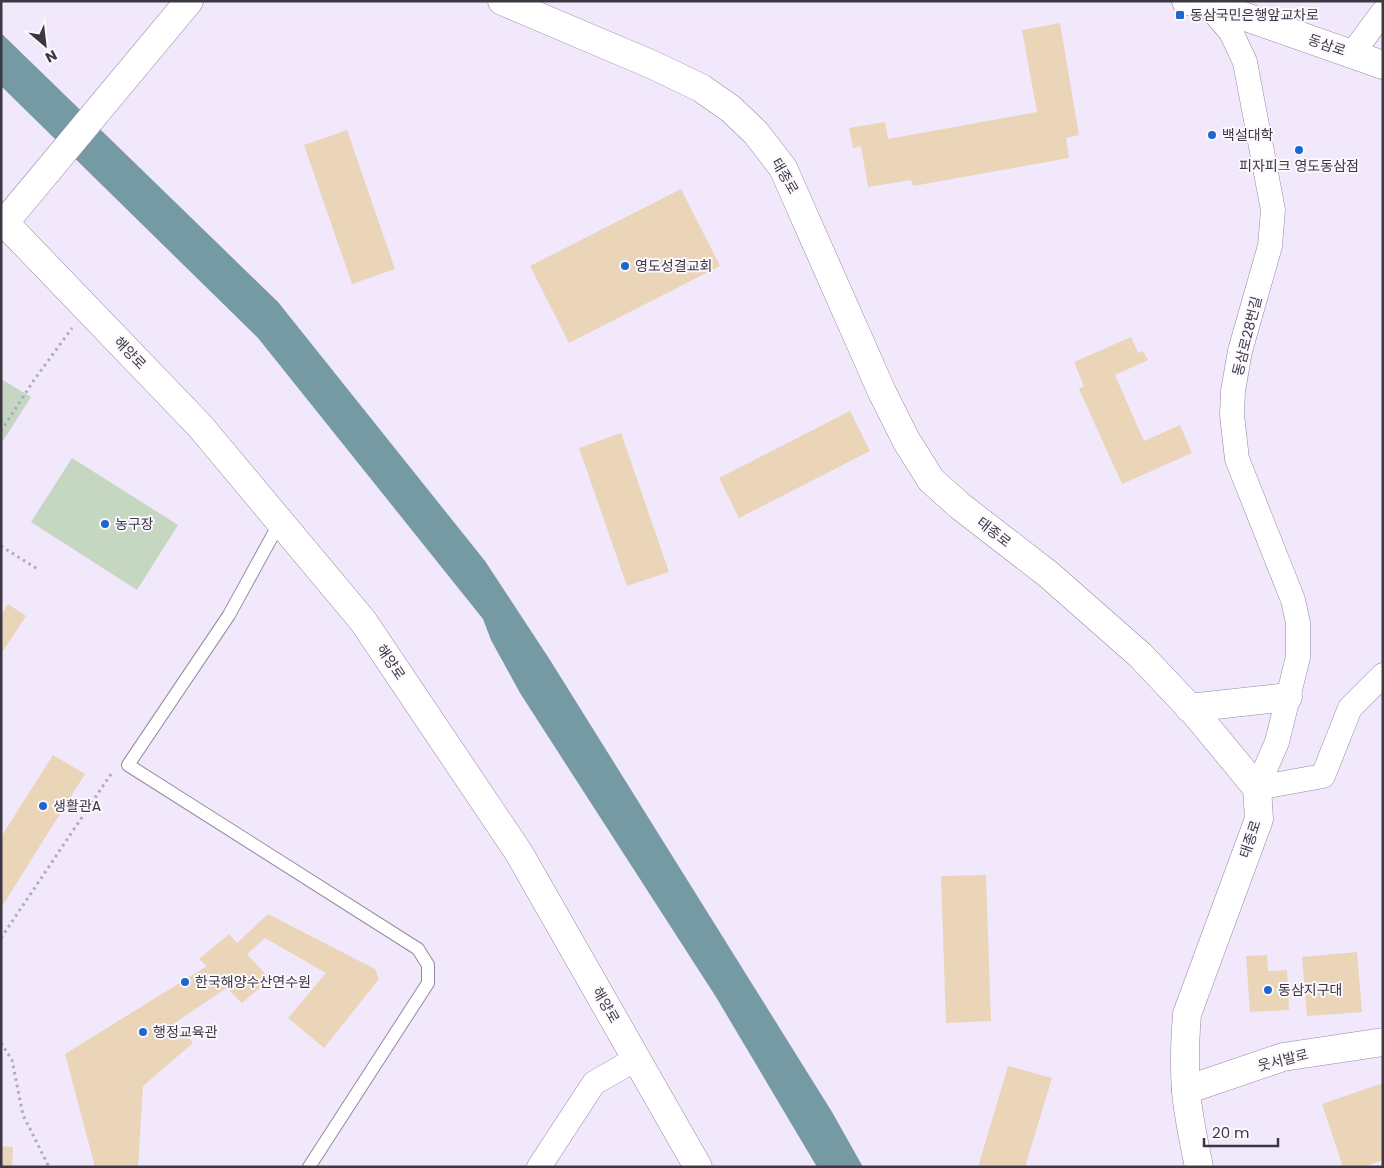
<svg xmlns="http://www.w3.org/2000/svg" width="1384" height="1168" viewBox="0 0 1384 1168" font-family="Poppins,'Noto Sans KR',sans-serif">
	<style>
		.green { fill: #c5d7c1 }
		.water { fill: #769aa3 }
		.building { fill: #ead5b9 }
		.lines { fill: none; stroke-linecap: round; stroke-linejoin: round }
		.service-casing { stroke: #9588a4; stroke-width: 14 }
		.minor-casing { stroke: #9588a4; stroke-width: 25 }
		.tertiary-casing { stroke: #9588a4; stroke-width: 29 }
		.secondary-casing { stroke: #9588a4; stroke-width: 29 }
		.path { stroke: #b1a9ba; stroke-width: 3; stroke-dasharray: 2.5 4; stroke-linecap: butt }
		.service { stroke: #fff; stroke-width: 12 }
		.minor { stroke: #fff; stroke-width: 24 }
		.tertiary { stroke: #fff; stroke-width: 28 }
		.secondary { stroke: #fff; stroke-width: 28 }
		.poi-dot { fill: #1f66d1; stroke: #fbf8fe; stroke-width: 2 }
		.labels { text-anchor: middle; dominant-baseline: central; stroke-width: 4; stroke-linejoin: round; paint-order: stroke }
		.poi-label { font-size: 14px; fill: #3d3743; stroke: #fbf8fe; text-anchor: start }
		.street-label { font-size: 14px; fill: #3d3743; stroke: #fbf8fe }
	</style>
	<rect width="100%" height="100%" fill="#f1e8fb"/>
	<g class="green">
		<polygon points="1,379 31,397 1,444"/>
		<polygon points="72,458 178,525 137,590 31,522"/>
	</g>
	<polygon class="water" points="1,33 278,302 485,561 550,660 832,1112 863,1167 817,1167 716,997 520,693 491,640 483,619 258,338 1,86"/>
	<g class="building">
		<polygon points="1060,23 1079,135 1066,138 1069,158 913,186 911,180 868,187 861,146 853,148 849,128 885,122 888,139 1037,112 1022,30"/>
		<polygon points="347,130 395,269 352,284 304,145"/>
		<polygon points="681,189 720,266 569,343 530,266"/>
		<polygon points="1131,337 1138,353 1143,351 1148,360 1115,375 1144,441 1180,425 1192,453 1122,484 1079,389 1084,386 1074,362"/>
		<polygon points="850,411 870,451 739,518 719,478"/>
		<polygon points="621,433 669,572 627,586 579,448"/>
		<polygon points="8,604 26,616 1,654 1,615"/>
		<polygon points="53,755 85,774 1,908 1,837"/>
		<polygon points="986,875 991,1021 946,1023 941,876"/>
		<polygon points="268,914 375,969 379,979 324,1048 288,1018 326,973 265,938 247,954 270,979 242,1003 227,988 176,1022 193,1043 143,1086 138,1167 95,1167 65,1054 207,966 199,959 229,934 237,943"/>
		<polygon points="1357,952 1362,1012 1307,1016 1302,957"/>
		<polygon points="1267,955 1268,971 1287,970 1289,1010 1250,1012 1246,956"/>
		<polygon points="1008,1066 1052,1078 1025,1167 978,1167"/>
		<polygon points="1383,1083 1383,1160 1363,1167 1343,1167 1322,1104"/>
		<polygon points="1,1146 13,1147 12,1167 1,1167"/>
	</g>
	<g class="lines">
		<g class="service-casing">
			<polyline id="service" points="280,522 229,615 128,765 418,949 428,965 428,983 309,1167"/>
		</g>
		<g class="minor-casing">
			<g id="minor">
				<polyline points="1206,3 1231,32 1245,62 1273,210 1270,246 1240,351 1233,391 1232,415 1237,459 1293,600 1298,623 1298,657 1277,742 1257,788"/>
				<polyline points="1352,54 1383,12"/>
				<polyline points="1257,788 1323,776 1350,708 1383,675"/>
				<polyline points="539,1167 594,1083 636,1059"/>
			</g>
		</g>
		<g class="tertiary-casing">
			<g id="tertiary">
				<polyline points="1189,708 1288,697"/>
				<polyline points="1186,1090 1283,1057 1383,1042"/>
			</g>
		</g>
		<g class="secondary-casing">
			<g id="secondary">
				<path d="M 502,1 L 653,65 L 701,88 L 731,109 L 756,133 L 783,168 L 882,392 L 906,440 L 931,480 L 960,506 L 1048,574 L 1140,655 L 1195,713 L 1257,788 L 1259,819 L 1187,1014 C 1185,1039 1184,1065 1186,1091 C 1188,1116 1194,1142 1199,1167"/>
				<polyline points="1186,1 1206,3 1383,65"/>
				<polyline points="1,219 200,426 363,621 519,853 698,1167"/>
				<polyline points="5,222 189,1"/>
			</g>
		</g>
		<g class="path">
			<polyline points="1,431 34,380 72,328"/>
			<polyline points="1,546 39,570"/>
			<polyline points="1,938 111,774"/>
			<polyline points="1,1043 12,1060 23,1115 49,1167"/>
		</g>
		<use href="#service" class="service"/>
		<use href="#minor" class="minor"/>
		<use href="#tertiary" class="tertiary"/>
		<use href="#secondary" class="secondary"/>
	</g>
	<g class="poi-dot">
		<rect x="1175" y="10" width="10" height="10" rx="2.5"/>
		<circle cx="1212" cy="135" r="5"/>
		<circle cx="1299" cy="150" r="5"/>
		<circle cx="625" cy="266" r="5"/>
		<circle cx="105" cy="524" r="5"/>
		<circle cx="43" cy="806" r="5"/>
		<circle cx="185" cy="982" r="5"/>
		<circle cx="1268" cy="990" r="5"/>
		<circle cx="143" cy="1032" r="5"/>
	</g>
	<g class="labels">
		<g class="poi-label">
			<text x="1190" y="15">동삼국민은행앞교차로</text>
			<text x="1222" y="135">백설대학</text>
			<text x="1299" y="166" text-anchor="middle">피자피크 영도동삼점</text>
			<text x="635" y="266">영도성결교회</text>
			<text x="115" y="524">농구장</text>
			<text x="53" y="806">생활관A</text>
			<text x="195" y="982">한국해양수산연수원</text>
			<text x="1278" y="990">동삼지구대</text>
			<text x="153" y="1032">행정교육관</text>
		</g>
		<g class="street-label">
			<text transform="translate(1327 45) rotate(19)">동삼로</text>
			<text transform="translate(785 176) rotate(60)">태종로</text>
			<text transform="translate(1247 336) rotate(-76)">동삼로28번길</text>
			<text transform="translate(130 353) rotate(46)">해양로</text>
			<text transform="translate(994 532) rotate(38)">태종로</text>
			<text transform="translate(391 662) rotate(56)">해양로</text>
			<text transform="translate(1250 839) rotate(-72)">태종로</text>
			<text transform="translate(606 1005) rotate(60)">해양로</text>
			<text transform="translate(1283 1060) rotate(-14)">웃서발로</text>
		</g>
	</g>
	<rect width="1384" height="1168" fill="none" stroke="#3d3743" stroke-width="5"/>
	<g transform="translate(45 45) rotate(152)" stroke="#fbf8fe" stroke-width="4" paint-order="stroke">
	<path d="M0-4L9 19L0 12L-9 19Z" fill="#3d3743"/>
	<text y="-8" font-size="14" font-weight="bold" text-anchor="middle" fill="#3d3743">N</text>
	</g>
	<path d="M1204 1138v8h74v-8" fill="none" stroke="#3d3743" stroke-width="2.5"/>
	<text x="1212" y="1138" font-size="15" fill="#3d3743" stroke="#fbf8fe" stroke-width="4" paint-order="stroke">20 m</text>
</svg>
